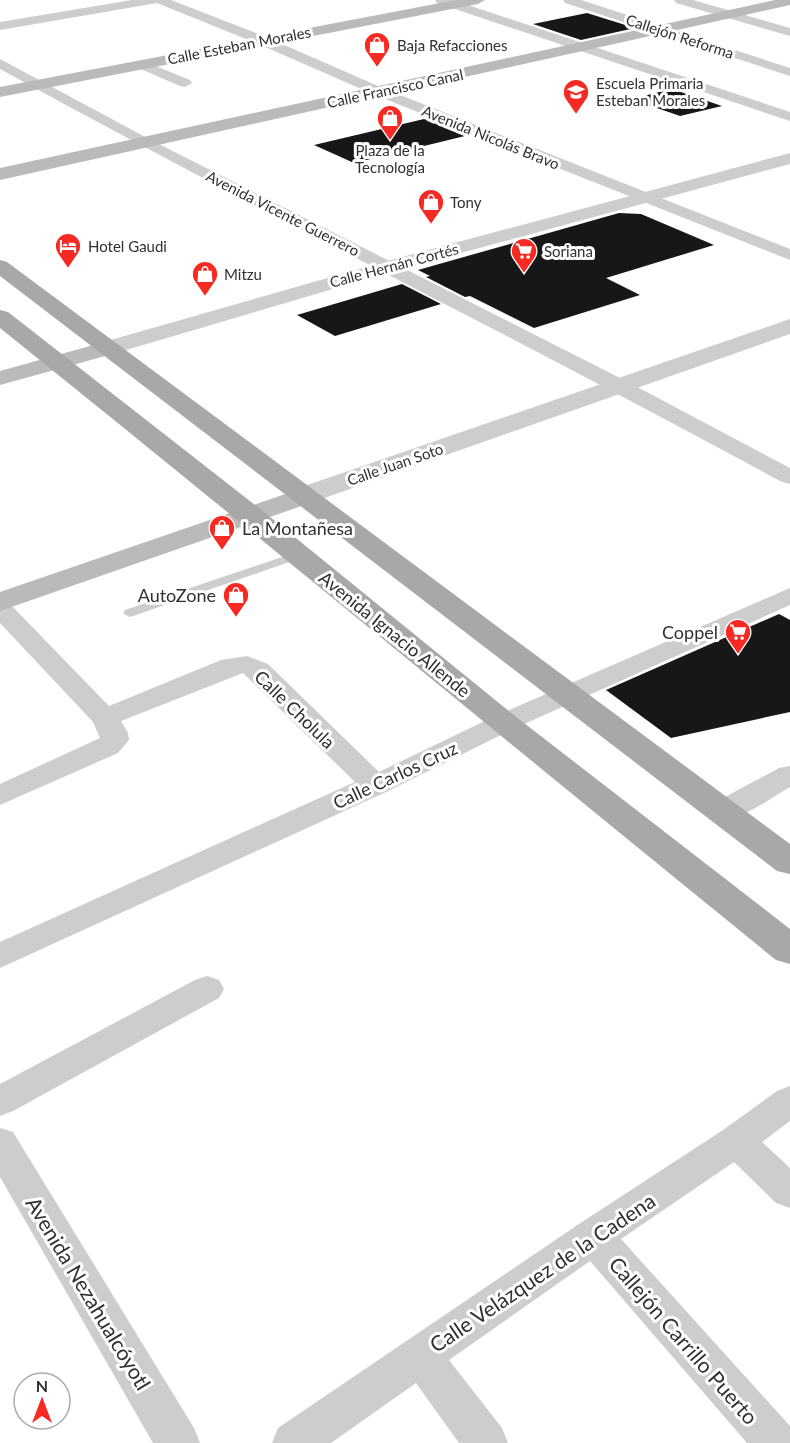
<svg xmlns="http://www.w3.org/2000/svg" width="790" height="1443" viewBox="0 0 790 1443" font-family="Lato,sans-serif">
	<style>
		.building { fill: #171717 }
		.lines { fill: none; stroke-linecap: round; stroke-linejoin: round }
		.service { fill: #cdcdcd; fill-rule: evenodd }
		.minor { fill: #cdcdcd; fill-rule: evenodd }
		.tertiary { fill: #cdcdcd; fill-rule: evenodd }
		.secondary { fill: #bababa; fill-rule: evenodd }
		.primary { fill: #a8a8a8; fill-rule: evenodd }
		.labels { text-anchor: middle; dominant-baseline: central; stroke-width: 6; stroke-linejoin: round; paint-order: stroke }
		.far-street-label { font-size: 15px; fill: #303030; stroke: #fff }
		.far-poi-label { font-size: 15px; fill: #303030; stroke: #fff; text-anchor: start }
		.poi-label { font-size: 18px; fill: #303030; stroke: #fff; text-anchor: end }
		.street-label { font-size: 18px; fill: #303030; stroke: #fff }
		.near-street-label { font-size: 21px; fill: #303030; stroke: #fff }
	</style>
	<rect width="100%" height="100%" fill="#fff"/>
	<g class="building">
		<polygon points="587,13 635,28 581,40 533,24"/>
		<polygon points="672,89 722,106 680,116 631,99"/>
		<polygon points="424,119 465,136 354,163 314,145"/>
		<polygon points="619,213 641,214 714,245 606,278 640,295 534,328 470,296 465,297 426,277 430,276 418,270"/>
		<polygon points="402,284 441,304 335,336 297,315"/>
		<polygon points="779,614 790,620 790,712 671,738 606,690"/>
	</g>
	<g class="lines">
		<polygon class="service" points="300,551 306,555 304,557 133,616 129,617 123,613 125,610"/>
		<g class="minor">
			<polygon points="132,0 171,0 266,37 385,89 790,249 790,260 375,95 256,43 157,3 0,30 0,22"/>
			<polygon points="435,0 453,0 790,112 790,121 437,3"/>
			<polygon points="563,0 581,0 790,68 790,76 565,3"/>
			<polygon points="674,0 693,0 790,28 790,36 676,3"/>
			<path d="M 0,59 L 149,139 L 626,381 L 790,468 L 790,484 L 782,482 C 523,341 258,211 0,69 Z"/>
			<polygon points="141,60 190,80 192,83 185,87 180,86 136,67 134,64"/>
			<polygon points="790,588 790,605 513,729 386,792 0,968 0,942 355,782 243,673 121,721 128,733 129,740 118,753 0,805 0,784 100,738 93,722 0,623 0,600 9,603 109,706 221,660 247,656 268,664 379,772 493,717"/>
			<path d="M 790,766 L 790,787 C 768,799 738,825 712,818 L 708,811 L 712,804 L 779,768 Z"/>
			<polygon points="207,976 219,980 224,989 219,998 13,1111 0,1116 0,1084 195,980"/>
			<polygon points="790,1086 790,1121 762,1142 790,1168 790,1208 776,1203 734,1162 621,1239 790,1426 790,1443 747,1443 590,1261 449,1360 502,1428 508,1443 459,1443 416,1383 331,1443 272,1443 278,1428 579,1224 723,1130 777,1091"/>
			<polygon points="0,1128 13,1132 194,1428 200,1443 153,1443 0,1177"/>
		</g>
		<g class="tertiary">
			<polygon points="790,153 790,164 394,271 116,353 108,355 100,353 96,348 100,343 380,263"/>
			<polygon points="790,319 790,334 313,502 303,504 293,502 289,496 293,490"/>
		</g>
		<g class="secondary">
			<polygon points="456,0 485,0 478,4 0,97 0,87"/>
			<polygon points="775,0 790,0 790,5 0,180 0,168"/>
			<polygon points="108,341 116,343 120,348 116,353 0,385 0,371"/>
			<polygon points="303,488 313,490 317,496 313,502 0,611 0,592"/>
		</g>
		<g class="primary">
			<polygon points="0,260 7,262 790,844 790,874 777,871 0,276"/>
			<path d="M 0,310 L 8,312 L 259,508 L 515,716 L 790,929 L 790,964 L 776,960 C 517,750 260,537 0,328 Z"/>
		</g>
	</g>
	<defs>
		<g id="shop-pin" transform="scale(1.35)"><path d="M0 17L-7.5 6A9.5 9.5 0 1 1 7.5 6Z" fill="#f62a23" stroke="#fff"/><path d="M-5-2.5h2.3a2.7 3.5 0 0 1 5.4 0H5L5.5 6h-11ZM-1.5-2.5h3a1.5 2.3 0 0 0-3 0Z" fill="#fff"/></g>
		<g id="school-pin" transform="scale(1.35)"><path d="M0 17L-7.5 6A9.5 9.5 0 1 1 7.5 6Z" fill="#f62a23" stroke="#fff"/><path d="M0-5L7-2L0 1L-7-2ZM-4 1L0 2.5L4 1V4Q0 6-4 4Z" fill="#fff"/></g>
		<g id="hotel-pin" transform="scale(1.35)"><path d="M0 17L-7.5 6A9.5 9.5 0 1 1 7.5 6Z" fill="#f62a23" stroke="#fff"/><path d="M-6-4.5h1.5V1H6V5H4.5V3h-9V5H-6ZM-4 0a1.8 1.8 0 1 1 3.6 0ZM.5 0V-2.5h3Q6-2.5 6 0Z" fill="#fff"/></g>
		<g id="supermarket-pin" transform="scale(1.35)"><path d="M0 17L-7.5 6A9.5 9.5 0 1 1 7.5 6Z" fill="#f62a23" stroke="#fff"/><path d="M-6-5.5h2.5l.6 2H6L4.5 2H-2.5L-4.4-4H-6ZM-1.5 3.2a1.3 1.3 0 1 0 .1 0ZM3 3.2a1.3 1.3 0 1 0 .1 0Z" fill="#fff"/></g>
	</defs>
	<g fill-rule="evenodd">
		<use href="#shop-pin" x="377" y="45"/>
		<use href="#school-pin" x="576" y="92"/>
		<use href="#shop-pin" x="390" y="118"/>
		<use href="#shop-pin" x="431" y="202"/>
		<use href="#hotel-pin" x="68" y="246"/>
		<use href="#supermarket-pin" x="524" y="251"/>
		<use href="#shop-pin" x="205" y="274"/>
		<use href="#shop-pin" x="222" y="528"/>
		<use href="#shop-pin" x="236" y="595"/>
		<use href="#supermarket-pin" x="738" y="632"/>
	</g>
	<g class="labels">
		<g class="far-street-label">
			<text transform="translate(680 36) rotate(18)">Callejón Reforma</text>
			<text transform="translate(239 45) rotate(-11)">Calle Esteban Morales</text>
			<text transform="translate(395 88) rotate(-12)">Calle Francisco Canal</text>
			<text transform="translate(491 137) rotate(22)">Avenida Nicolás Bravo</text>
			<text transform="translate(283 213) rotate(27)">Avenida Vicente Guerrero</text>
			<text transform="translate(394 265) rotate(-15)">Calle Hernán Cortés</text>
			<text transform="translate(395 464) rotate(-19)">Calle Juan Soto</text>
		</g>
		<g class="far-poi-label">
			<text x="397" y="45">Baja Refacciones</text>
			<text x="596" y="83">Escuela Primaria<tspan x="596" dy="17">Esteban Morales</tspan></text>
			<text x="390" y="150" text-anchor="middle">Plaza de la<tspan x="390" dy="17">Tecnología</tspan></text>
			<text x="450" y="202">Tony</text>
			<text x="88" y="246">Hotel Gaudi</text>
			<text x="544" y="251">Soriana</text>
			<text x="224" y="274">Mitzu</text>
		</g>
		<g class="poi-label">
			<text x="242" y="528" text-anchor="start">La Montañesa</text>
			<text x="216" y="595">AutoZone</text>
			<text x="718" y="632">Coppel</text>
		</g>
		<g class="street-label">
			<text transform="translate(395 634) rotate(39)">Avenida Ignacio Allende</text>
			<text transform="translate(295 709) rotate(44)">Calle Cholula</text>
			<text transform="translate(395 775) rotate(-25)">Calle Carlos Cruz</text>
		</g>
		<g class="near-street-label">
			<text transform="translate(542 1272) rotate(-34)">Calle Velázquez de la Cadena</text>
			<text transform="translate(89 1293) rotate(59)">Avenida Nezahualcóyotl</text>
			<text transform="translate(684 1340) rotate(49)">Callejón Carrillo Puerto</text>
		</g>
	</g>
	<g transform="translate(42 1401)"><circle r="28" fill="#ffffff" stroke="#acacac" stroke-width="1.5"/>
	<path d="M0-4.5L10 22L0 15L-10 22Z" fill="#f62a23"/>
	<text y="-9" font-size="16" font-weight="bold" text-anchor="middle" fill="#303030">N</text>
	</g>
</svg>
